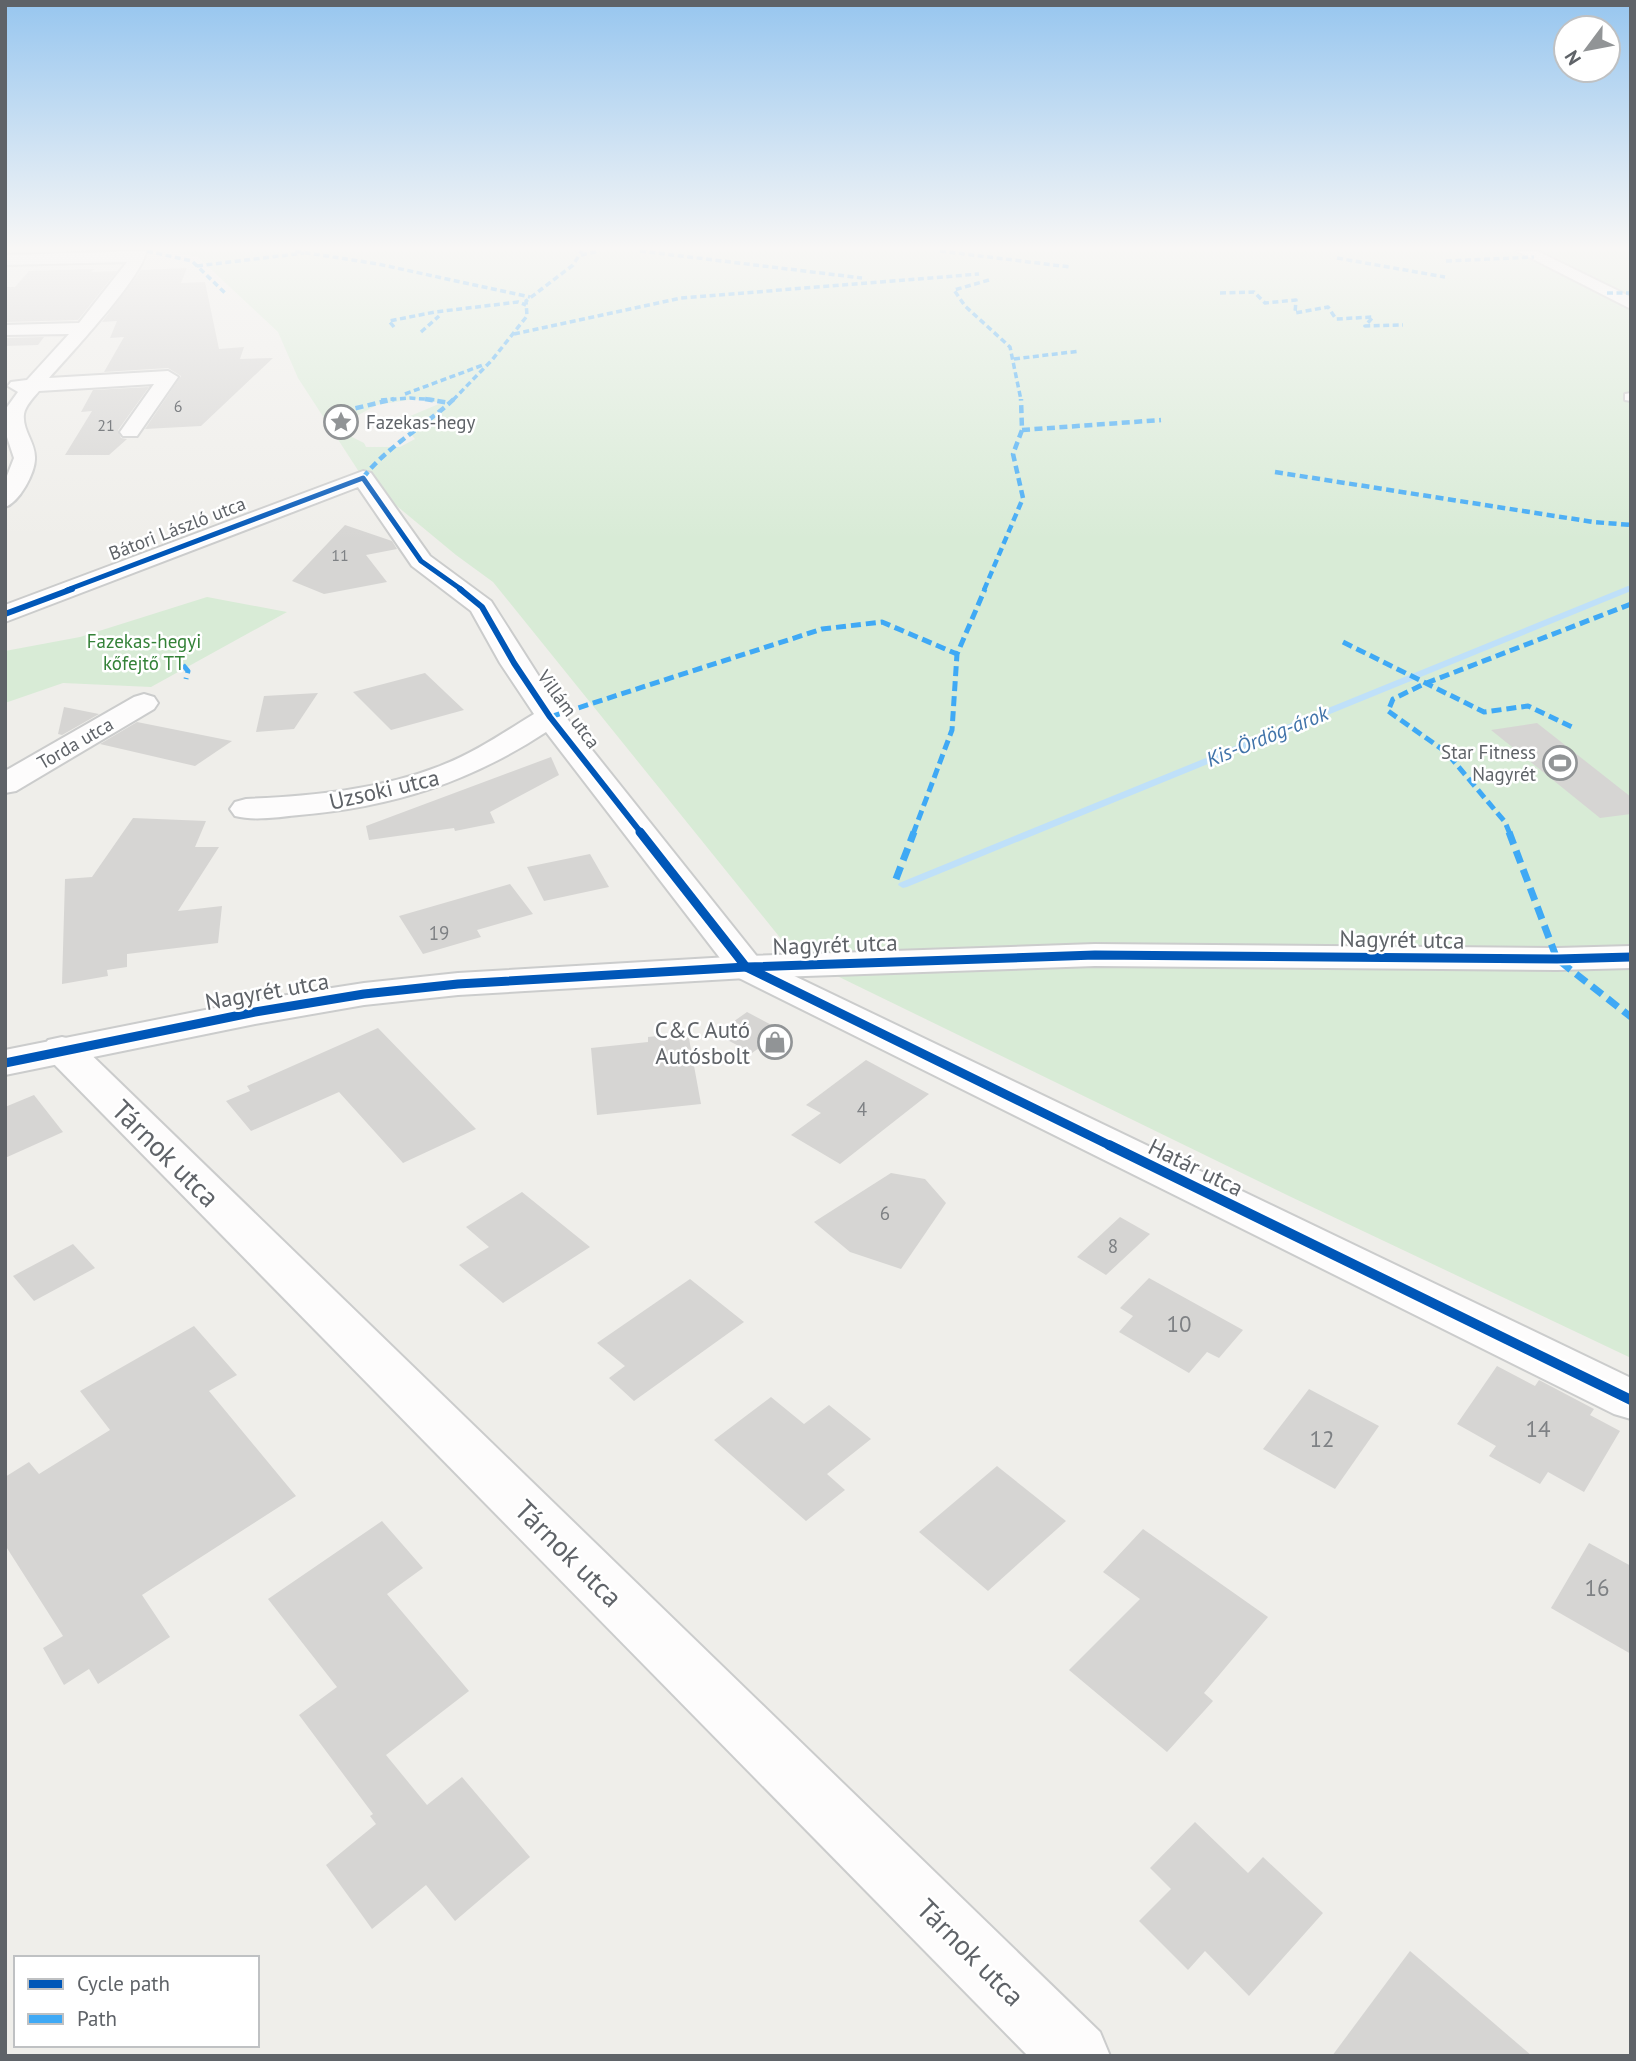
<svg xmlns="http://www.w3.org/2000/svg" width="1636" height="2061" viewBox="0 0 1636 2061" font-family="'PT Sans',sans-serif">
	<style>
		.green { fill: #d8ebd6; fill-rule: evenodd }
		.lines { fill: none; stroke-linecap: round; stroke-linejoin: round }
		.stream { fill: #bfe0f9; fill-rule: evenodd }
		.building { fill: #d6d5d3 }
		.service-casing { stroke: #cbcccc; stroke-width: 4 }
		.minor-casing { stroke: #cbcccc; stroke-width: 4 }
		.tertiary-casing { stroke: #cbcccc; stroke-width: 4 }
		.service { fill: #fdfcfc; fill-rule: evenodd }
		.minor { fill: #fdfcfc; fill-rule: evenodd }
		.tertiary { fill: #fdfcfc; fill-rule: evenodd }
		.quiet-far3 { stroke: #3fa9f5; stroke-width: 3.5; stroke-dasharray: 6 3.5; stroke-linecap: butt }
		.quiet-far2 { stroke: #3fa9f5; stroke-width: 4.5; stroke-dasharray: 8 4.5; stroke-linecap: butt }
		.quiet-far1 { stroke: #3fa9f5; stroke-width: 5; stroke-dasharray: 10 5; stroke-linecap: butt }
		.quiet { stroke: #3fa9f5; stroke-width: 7; stroke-dasharray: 13 7; stroke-linecap: butt }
		.cycleway-far3-casing { stroke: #fff; stroke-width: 8 }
		.cycleway-far2-casing { stroke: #fff; stroke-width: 10 }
		.cycleway-far1-casing { stroke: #fff; stroke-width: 13 }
		.cycleway-casing { stroke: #fff; stroke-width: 15 }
		.cycleway-far3 { stroke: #0057b8; stroke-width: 5 }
		.cycleway-far2 { stroke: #0057b8; stroke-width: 6 }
		.cycleway-far1 { stroke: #0057b8; stroke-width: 9 }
		.cycleway { stroke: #0057b8; stroke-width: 10 }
		.labels { text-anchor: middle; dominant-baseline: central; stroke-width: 5; stroke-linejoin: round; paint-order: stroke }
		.far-number-label { font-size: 16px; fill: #7e8184 }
		.far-poi-label { font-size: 19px; fill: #5f6368; stroke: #fff; text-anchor: start }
		.far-street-label { font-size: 19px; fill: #5f6368; stroke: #fff }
		.far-park-label { font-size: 19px; fill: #348238; stroke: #fff }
		.number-label { font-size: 19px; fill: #7e8184 }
		.far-water-label { font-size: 21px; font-style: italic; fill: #4174aa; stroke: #fff }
		.street-label { font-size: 23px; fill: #5f6368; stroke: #fff }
		.poi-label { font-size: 23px; fill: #5f6368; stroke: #fff; text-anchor: end }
		.near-number-label { font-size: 23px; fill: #7e8184 }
		.near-street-label { font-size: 28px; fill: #5f6368; stroke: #fff }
	</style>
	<rect width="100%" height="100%" fill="#efeeea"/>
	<g class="green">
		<path d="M 168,251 L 1631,251 L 1631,1358 L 1289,1196 L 794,955 L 493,582 L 456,555 L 363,478 L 298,378 L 278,332 L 198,257 ZM 414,399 L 441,403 L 408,417 L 413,423 L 408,431 L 415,439 L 400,447 L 366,447 L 364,443 L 346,434 L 344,429 L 352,424 L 349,420 L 377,405 Z"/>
		<polygon points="207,597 287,612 151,687 63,683 5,703 5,651 80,637"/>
	</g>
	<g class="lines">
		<polygon class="stream" points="1628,586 1631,586 1631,591 907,887 903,888 898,885 899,883"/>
	</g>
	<g class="building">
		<polygon points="187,268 181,283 205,282 219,349 244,347 240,359 273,358 201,426 145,429 181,376 168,368 104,372 124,337 110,338 117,321 102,322 141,270"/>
		<polygon points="94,269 91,272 117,271 78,320 5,322 5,287 15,287 29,271"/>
		<polygon points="44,337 38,345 5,346 5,338"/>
		<polygon points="149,387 118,430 121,438 127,439 109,455 65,455 92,411 81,412 93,390"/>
		<polygon points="345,525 392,541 397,549 366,555 387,582 324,594 292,581"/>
		<polygon points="425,673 464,710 391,730 353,692"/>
		<polygon points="318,693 294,729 256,732 264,696"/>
		<polygon points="64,707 99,714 62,735 58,734"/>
		<polygon points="137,722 232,741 195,766 100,744"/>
		<polygon points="1537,723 1631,797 1631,814 1600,818 1491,730"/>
		<polygon points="551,757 559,775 490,812 495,823 455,831 454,828 369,840 366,826"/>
		<polygon points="133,818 206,821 195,847 219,847 178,911 222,906 218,943 127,954 127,967 107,970 108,976 62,984 65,879 92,877"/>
		<polygon points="590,854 609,887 544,901 527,867"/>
		<polygon points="510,884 533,914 477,930 481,937 423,954 399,916"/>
		<polygon points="747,1012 783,1031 752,1053 716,1034"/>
		<polygon points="378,1028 476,1129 403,1163 339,1092 251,1131 226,1101 250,1091 247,1086"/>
		<polygon points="688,1033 701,1104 597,1115 591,1048 648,1042 648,1037"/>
		<polygon points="866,1060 929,1094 840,1164 791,1135 821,1113 806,1105"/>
		<polygon points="34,1095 63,1132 5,1158 5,1107"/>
		<polygon points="891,1173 925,1179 946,1203 901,1269 850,1252 814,1222"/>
		<polygon points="522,1192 590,1247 503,1303 459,1265 489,1247 466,1227"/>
		<polygon points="1120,1217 1150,1234 1106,1275 1077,1257"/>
		<polygon points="73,1244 95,1268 34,1301 13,1276"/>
		<polygon points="1149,1278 1243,1330 1219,1358 1207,1352 1189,1373 1119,1332 1133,1316 1120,1308"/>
		<polygon points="690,1279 744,1322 634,1401 609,1378 625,1366 597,1343"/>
		<polygon points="194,1326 237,1375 209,1391 296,1496 142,1595 170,1637 98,1684 89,1669 64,1685 43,1648 63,1636 5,1545 5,1477 29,1462 39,1474 110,1430 80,1391"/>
		<polygon points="1497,1366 1535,1386 1539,1380 1594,1409 1590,1415 1620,1431 1584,1492 1548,1472 1540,1484 1489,1456 1496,1446 1457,1424"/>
		<polygon points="1309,1389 1379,1426 1335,1489 1263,1449"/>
		<polygon points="771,1397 804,1424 829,1405 871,1439 827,1474 845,1490 806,1521 714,1440"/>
		<polygon points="997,1466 1066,1521 988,1591 919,1532"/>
		<polygon points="382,1521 423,1568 387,1594 469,1691 386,1755 427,1805 462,1777 530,1857 455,1921 426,1885 372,1929 326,1865 376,1824 370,1816 373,1814 299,1715 337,1687 268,1599"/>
		<polygon points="1143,1529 1268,1617 1204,1693 1213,1701 1167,1752 1069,1670 1140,1599 1103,1572"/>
		<polygon points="1589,1543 1631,1566 1631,1654 1551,1608"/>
		<polygon points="1195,1822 1248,1873 1263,1857 1323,1913 1249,1996 1205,1951 1188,1970 1139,1921 1171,1889 1150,1868"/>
		<polygon points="1410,1951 1532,2056 1332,2056"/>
	</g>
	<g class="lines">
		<g class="service-casing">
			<polygon id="service" points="1631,393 1631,401 1625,400 1625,394"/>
		</g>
		<g class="minor-casing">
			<g id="minor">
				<path d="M 146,251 C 145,274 68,357 49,378 L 168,371 L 178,377 L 137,436 L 123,436 L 120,432 L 154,384 L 39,391 C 34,397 25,406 24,414 C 22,430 35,442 35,457 C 36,472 19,503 5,507 L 5,481 L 14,458 L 5,431 L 5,410 L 18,392 L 8,386 L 11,382 L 27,380 L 69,334 L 5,335 L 5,325 L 79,323 L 127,262 L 5,265 L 5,255 Z"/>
				<path d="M 363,471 L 371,473 L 430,556 L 491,601 L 561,711 L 759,959 L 1631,1378 L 1631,1419 L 1614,1414 L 733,975 L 546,732 C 468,783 392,807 299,815 C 278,817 255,821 235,816 L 230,809 L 235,802 L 246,799 C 312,796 378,790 440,766 C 474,753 503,733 534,714 L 500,663 L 471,611 L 412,566 L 358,487 L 5,622 L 5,605 Z"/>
				<polygon points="144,694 154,697 158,703 154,709 16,791 5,793 5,771 134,697"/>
				<polygon points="62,1037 76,1040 1100,2032 1110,2056 1028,2056 48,1058 42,1049 48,1040"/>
			</g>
		</g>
		<g class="tertiary-casing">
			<g id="tertiary">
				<polygon points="1517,251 1537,251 1631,297 1631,309"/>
				<polygon points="1095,944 1557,948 1631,946 1631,968 1557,970 1095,966 746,978 458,995 364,1005 255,1024 5,1075 5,1050 255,1000 364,983 458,973 746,956"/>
			</g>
		</g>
		<use href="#service" class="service"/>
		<use href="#minor" class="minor"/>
		<use href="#tertiary" class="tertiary"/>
		<g class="quiet-far3">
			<polyline points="147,251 192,261 225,293"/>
			<polyline points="295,251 378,264 530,297"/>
			<polyline points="640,251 862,278"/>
			<polyline points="940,251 1070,267"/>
			<polyline points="581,255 600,251"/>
			<polyline points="1337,258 1445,277"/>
			<polyline points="1446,261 1534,257"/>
			<polyline points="197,266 304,253"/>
			<polyline points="989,280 954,290 965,306 1010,347 1021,400"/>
			<polyline points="1220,293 1254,292 1265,303 1296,300 1295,313 1328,307 1336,319 1373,317 1365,326 1403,325"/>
			<polyline points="1607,293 1631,293"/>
			<polyline points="394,327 389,321 435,312 518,302 526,305"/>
			<polyline points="421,332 439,316"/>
			<polyline points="514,334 681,298 979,274"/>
			<polyline points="1014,359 1080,351"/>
			<polyline points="405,394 483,365"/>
			<polyline points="381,400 410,398 438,400"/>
			<polyline points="453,400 492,360 527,316 526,301 573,265 582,251"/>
		</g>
		<g class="quiet-far2">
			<polyline points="425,399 450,403"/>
			<polyline points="340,421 338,416 344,411 394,399"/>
			<polyline points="1022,430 1161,420"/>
			<polyline points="1275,472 1593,522 1631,525"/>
			<path d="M 363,478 C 385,448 426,425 454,399"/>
			<polyline points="984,590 1023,498 1013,454 1022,430 1021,399"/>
		</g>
		<g class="quiet-far1">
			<polyline points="1343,642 1484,712 1528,706 1572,727"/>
			<polyline points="183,665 188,671 186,679"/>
			<polyline points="550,717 822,629 882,622 957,654"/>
			<polyline points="913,834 952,730 957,654 985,589"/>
			<polyline points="1510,834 1505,822 1446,752 1388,711 1393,699 1424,684 1631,604"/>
		</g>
		<g class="quiet">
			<polyline points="1509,832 1557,959 1631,1017"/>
			<polyline points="896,879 914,832"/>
		</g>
		<g class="cycleway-far3-casing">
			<polyline id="cycleway-far3" points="67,590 363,478 421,561 462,590"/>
		</g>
		<g class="cycleway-far2-casing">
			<g id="cycleway-far2">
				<polyline points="460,589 482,607 514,663 550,717 642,834"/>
				<polyline points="5,614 72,589"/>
			</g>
		</g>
		<g class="cycleway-far1-casing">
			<g id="cycleway-far1">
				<polyline points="640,832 746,967 1113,1147"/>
				<polyline points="5,1063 255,1012 364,994 458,984 746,967 1095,955 1557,959 1631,957"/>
			</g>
		</g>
		<g class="cycleway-casing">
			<polyline id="cycleway" points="1109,1145 1631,1400"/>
		</g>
		<use href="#cycleway-far3" class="cycleway-far3"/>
		<use href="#cycleway-far2" class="cycleway-far2"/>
		<use href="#cycleway-far1" class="cycleway-far1"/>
		<use href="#cycleway" class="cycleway"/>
	</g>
	<linearGradient id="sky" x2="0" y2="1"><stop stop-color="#97c6ef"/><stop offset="0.46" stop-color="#f8f7f6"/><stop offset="1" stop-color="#f8f7f6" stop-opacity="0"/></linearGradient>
	<rect width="1636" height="540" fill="url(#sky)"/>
	<defs>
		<g id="sight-ring" transform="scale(1.75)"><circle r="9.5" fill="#fff" stroke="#919496" stroke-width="1.5"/><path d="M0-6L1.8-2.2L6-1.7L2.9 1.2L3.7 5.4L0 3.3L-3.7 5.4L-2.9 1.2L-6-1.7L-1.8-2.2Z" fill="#919496"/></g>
		<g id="stadium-ring" transform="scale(1.75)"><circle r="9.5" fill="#fff" stroke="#919496" stroke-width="1.5"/><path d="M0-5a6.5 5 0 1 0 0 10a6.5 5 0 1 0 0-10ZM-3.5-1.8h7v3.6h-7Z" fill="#919496"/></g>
		<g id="shop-ring" transform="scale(1.75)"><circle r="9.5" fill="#fff" stroke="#919496" stroke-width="1.5"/><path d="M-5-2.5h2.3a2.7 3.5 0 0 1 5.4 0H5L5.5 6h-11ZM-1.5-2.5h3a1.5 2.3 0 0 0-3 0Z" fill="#919496"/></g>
	</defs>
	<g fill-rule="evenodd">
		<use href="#sight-ring" x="341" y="422"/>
		<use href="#stadium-ring" x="1560" y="763"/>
		<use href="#shop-ring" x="775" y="1042"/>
	</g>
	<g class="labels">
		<g class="far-number-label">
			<text x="178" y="406">6</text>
			<text x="106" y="425">21</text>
			<text x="340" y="555">11</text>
		</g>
		<g class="far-poi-label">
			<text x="366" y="422">Fazekas-hegy</text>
			<text x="1536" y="752" text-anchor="end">Star Fitness<tspan x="1536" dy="22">Nagyrét</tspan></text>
		</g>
		<g class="far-street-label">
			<text transform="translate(177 528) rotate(-21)">Bátori László utca</text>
			<text transform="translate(569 709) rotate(54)">Villám utca</text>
			<text transform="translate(75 743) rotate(-30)">Torda utca</text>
		</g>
		<g class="far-park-label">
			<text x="144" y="641">Fazekas-hegyi<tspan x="144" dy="22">kőfejtő TT</tspan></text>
		</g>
		<g class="number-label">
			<text x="439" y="933">19</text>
			<text x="862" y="1109">4</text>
			<text x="885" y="1213">6</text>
			<text x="1113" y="1246">8</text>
		</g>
		<g class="far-water-label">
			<text transform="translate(1267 736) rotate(-22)">Kis-Ördög-árok</text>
		</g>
		<g class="street-label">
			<text transform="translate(384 789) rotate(-13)">Uzsoki utca</text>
			<text transform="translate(1402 939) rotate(1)">Nagyrét utca</text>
			<text transform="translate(835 944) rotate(-2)">Nagyrét utca</text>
			<text transform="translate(267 991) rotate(-10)">Nagyrét utca</text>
			<text transform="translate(1196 1167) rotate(26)">Határ utca</text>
		</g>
		<g class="poi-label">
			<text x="750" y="1029">C&amp;C Autó<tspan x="750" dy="26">Autósbolt</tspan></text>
		</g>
		<g class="near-number-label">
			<text x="1179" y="1323">10</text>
			<text x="1538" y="1428">14</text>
			<text x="1322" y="1438">12</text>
			<text x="1597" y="1587">16</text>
		</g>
		<g class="near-street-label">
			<text transform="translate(166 1153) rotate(45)">Tárnok utca</text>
			<text transform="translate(569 1553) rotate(45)">Tárnok utca</text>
			<text transform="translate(971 1952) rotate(45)">Tárnok utca</text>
		</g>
	</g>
	<rect width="1636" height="2061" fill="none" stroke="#5f6368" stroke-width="14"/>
	<rect x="14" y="1956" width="245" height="91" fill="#ffffff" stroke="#bfc1c3" stroke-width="2"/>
	<rect x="28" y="1979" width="35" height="10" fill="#0057b8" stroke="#bfc1c3" stroke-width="2"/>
	<text x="77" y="1991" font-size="21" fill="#5f6368">Cycle path</text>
	<rect x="28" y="2014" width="35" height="10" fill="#3fa9f5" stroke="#bfc1c3" stroke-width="2"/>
	<text x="77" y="2026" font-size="21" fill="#5f6368">Path</text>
	<g transform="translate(1587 49) rotate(238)"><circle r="33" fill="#ffffff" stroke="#bfc1c3" stroke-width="2"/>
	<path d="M0-5L12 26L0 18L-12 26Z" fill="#919496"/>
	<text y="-10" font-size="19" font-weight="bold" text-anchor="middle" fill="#5f6368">N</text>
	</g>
</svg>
